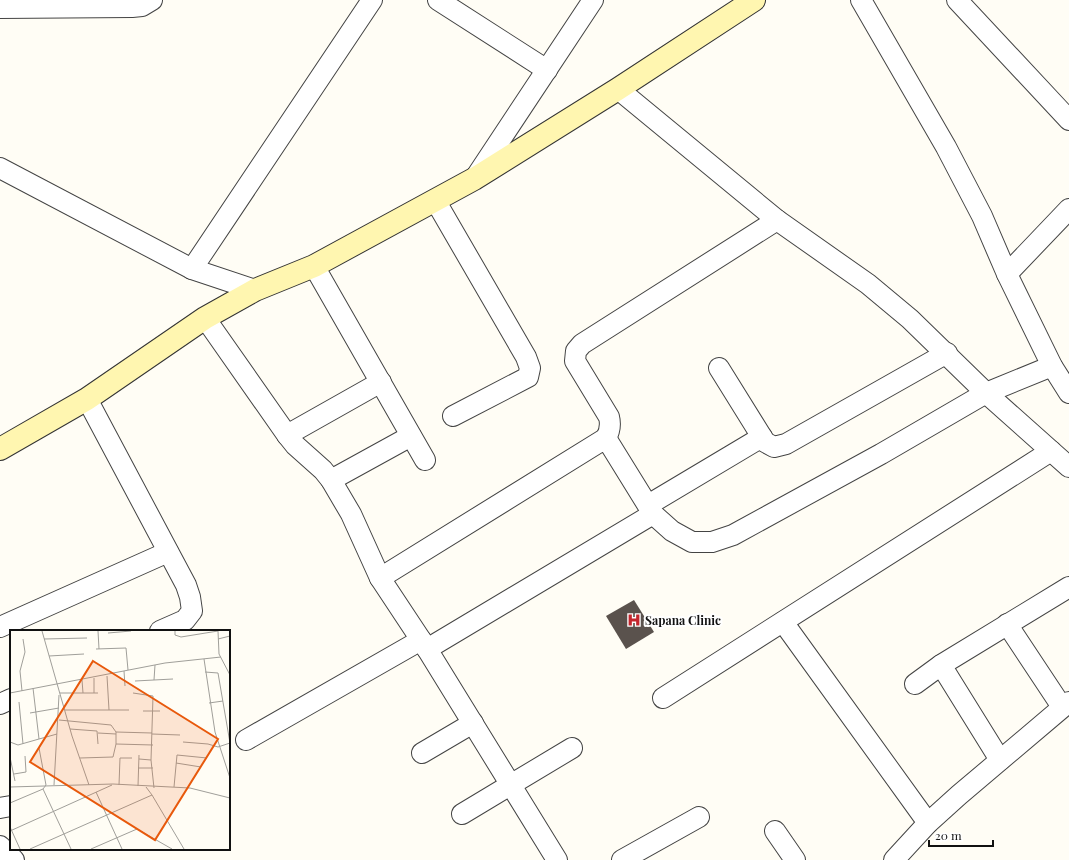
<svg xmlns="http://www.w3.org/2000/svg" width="1069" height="860" viewBox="0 0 1069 860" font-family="'Playfair Display',serif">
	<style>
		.building { fill: #5a524d }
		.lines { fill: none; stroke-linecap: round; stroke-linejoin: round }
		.street-casing { stroke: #444; stroke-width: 22 }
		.secondary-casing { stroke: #333; stroke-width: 24 }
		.street { stroke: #fff; stroke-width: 20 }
		.secondary { stroke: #fff6b0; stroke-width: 22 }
		.labels { text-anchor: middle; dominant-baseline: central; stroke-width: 4; stroke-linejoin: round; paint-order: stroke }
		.poi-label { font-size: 12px; font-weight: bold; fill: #111; stroke: #fff; text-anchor: start }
		.inset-road { fill: none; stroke: #a09f9a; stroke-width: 1 }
		.view { fill: #e8590c; fill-opacity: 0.15; stroke: #e8590c; stroke-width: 2 }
		.inset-edge { fill: none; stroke: #111; stroke-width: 2 }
	</style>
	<rect width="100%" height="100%" fill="#fffdf5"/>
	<polygon class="building" points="634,600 654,632 626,649 606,616"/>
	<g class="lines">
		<g class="street-casing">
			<g id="street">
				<polyline points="438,0 547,70"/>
				<polyline points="861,0 946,147 982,216 1007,274 1052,366 1069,393"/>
				<polyline points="957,0 1069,120"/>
				<polyline points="0,8 132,7 142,6 152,0"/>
				<polyline points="618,89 777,220 868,284 910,319 986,393 1069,467"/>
				<polyline points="0,168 192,269"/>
				<polyline points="475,178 593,0"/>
				<polyline points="435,200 526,357 530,368 528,377 453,416"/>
				<polyline points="314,266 425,460"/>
				<polyline points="1007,274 1069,209"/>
				<polyline points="255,290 192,269 372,0"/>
				<polyline points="205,318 287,435 295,445 323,470 331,480 351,514 380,578 427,649 557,860"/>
				<polyline points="719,368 765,442 774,447 786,444 947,353"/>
				<polyline points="87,399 186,585 190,597 192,611 185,620 160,631"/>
				<polyline points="287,435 381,382"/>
				<path d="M 606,438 C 610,431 611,425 609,417 L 575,361 L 576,351 L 582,344 L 777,220"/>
				<polyline points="331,480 411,436"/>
				<polyline points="648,505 762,437"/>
				<polyline points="380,578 606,438 653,514 672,531 692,542 712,542 733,535 881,454 986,393 1052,366"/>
				<polyline points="783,622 928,823"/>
				<polyline points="1007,624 1062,707"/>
				<polyline points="0,627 168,552"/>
				<polyline points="427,649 653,514"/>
				<polyline points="941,665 1000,760"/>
				<polyline points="915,684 941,665 1069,587"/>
				<polyline points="663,698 1051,451"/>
				<polyline points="0,704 11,699"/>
				<polyline points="246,740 421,640"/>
				<polyline points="422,753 473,723"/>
				<polyline points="0,808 11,806"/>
				<polyline points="462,814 572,748"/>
				<polyline points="775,831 795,860"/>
				<polyline points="0,846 14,860"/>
				<polyline points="622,860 699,817"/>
				<polyline points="894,860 928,823 959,795 1069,702"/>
			</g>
		</g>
		<g class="secondary-casing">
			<polyline id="secondary" points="0,449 87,399 205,318 255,290 314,266 474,179 618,89 754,0"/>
		</g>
		<use href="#street" class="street"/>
		<use href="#secondary" class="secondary"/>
	</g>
	<defs>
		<g id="hospital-bare" transform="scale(1.08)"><path d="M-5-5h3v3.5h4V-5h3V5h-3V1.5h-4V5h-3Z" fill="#c4262e" stroke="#fff" stroke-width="2.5" paint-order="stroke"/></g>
	</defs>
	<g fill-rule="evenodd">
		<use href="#hospital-bare" x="634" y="620"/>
	</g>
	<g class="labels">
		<g class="poi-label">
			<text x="645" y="620">Sapana Clinic</text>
		</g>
	</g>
	<g transform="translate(10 630)">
		<rect width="220" height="220" fill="#fffdf5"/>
		<path class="inset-road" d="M 32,1 L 62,106 L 79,155M 88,1 L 89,19M 165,1 L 165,5 L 171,7 L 208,1M 208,1 L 209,24 L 220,45M 98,3 L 121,1M 34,9 L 77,8M 208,9 L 220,6M 86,19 L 116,18 L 118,40M 39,26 L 74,24M 194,29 L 205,102 L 220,148M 114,41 L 115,56M 195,42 L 208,43 L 220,113M 97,46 L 99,80M 72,50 L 73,63M 144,50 L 145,35M 125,51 L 163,49M 12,61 L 10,41 L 15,22 L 13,9M 0,63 L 155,33 L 211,27M 50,63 L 88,63M 84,63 L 84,48M 123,63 L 143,66 L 141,130 L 144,158M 9,72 L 13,114M 199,73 L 213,71M 55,80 L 119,80M 133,81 L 150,81M 20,83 L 49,78M 49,90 L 101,95 L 106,102 L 106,114 L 143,115M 60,99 L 87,101 L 88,114M 106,102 L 142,103M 88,103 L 106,104M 142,104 L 170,105M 29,109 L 47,104M 0,112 L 8,115 L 29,109 L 23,58M 173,112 L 198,114 L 208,117 L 220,113M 29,118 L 36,155 L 33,159 L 61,219M 0,127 L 5,151M 70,128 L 103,127 L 106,114M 129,129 L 141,130M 166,133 L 191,137M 128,138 L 143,138M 4,144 L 16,142 L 15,126M 44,155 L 49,65M 109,155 L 110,128 L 122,128M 128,156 L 129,125M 0,157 L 103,154 L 180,158 L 220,168M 164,157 L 167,125 L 197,128M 86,162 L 112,219M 142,165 L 174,219M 0,173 L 33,159M 0,197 L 10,219M 0,201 L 102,155M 20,219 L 142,165 L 136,157M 81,219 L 127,199 L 162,219"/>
		<path class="view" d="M 83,31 L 208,109 L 145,210 L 20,132 Z"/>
		<rect width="220" height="220" class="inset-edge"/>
	</g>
	<path d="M929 840v6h64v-6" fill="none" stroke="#111111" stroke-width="2"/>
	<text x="935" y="840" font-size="12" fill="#111111" stroke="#ffffff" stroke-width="3" paint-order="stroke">20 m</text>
</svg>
